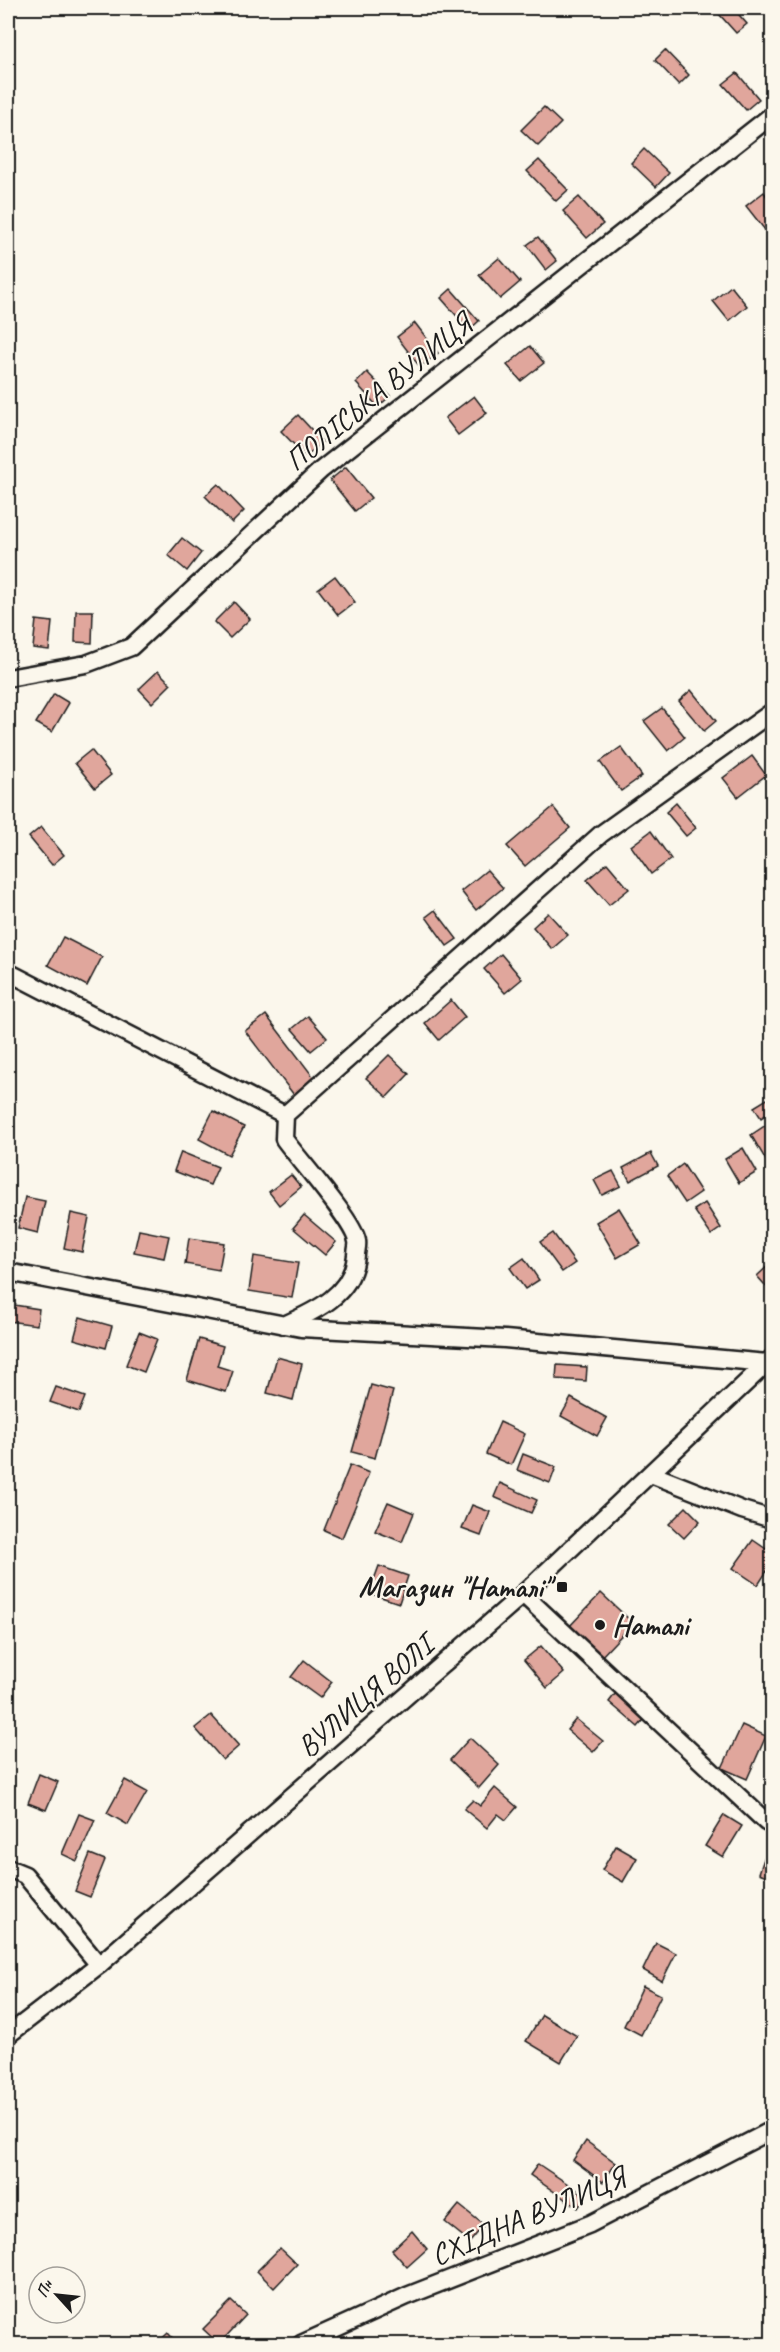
<svg xmlns="http://www.w3.org/2000/svg" width="780" height="2352" viewBox="0 0 780 2352" font-family="Caveat,sans-serif">
	<style>
		.building { fill: #e0a69c; stroke: #1c1c1c; stroke-width: 1.5 }
		.lines { fill: none; stroke-linecap: round; stroke-linejoin: round }
		.street-casing { stroke: #1c1c1c; stroke-width: 21 }
		.street { stroke: #fbf7ec; stroke-width: 16 }
		.poi-dot { fill: #1c1c1c; stroke: #fbf7ec; stroke-width: 2 }
		.labels { text-anchor: middle; dominant-baseline: central; stroke-width: 4.5; stroke-linejoin: round; paint-order: stroke }
		.street-label { font-size: 30px; fill: #1c1c1c; stroke: #fbf7ec }
		.poi-label { font-size: 30px; font-weight: bold; fill: #1c1c1c; stroke: #fbf7ec; text-anchor: end }
	</style>
	<rect width="100%" height="100%" fill="#fbf7ec"/>
	<filter id="ink" filterUnits="userSpaceOnUse"><feTurbulence type="fractalNoise" baseFrequency=".0167" numOctaves="2"/><feDisplacementMap in="SourceGraphic" scale="12" xChannelSelector="R" yChannelSelector="G"/><feConvolveMatrix kernelMatrix="1 2 1 2 8 2 1 2 1" color-interpolation-filters="sRGB"/></filter>
	<g filter="url(#ink)">
		<g class="building">
			<polygon points="727,8 733,8 747,24 736,33 719,14"/>
			<polygon points="665,50 689,75 679,85 655,60"/>
			<polygon points="737,73 759,99 746,110 723,84"/>
			<polygon points="544,107 561,123 538,146 521,130"/>
			<polygon points="644,149 669,173 656,187 631,163"/>
			<polygon points="539,160 568,190 556,201 527,171"/>
			<polygon points="764,192 772,204 772,232 769,235 746,206"/>
			<polygon points="579,197 603,224 587,238 563,211"/>
			<polygon points="538,237 557,261 546,270 527,245"/>
			<polygon points="499,258 520,282 500,299 479,275"/>
			<polygon points="731,286 747,306 729,321 713,301"/>
			<polygon points="451,289 479,321 469,330 441,298"/>
			<polygon points="415,323 438,353 420,367 397,337"/>
			<polygon points="530,346 544,363 521,381 507,365"/>
			<polygon points="367,372 390,396 378,407 356,383"/>
			<polygon points="474,396 487,413 458,435 445,418"/>
			<polygon points="298,415 323,442 306,457 281,431"/>
			<polygon points="346,467 371,498 355,511 330,480"/>
			<polygon points="218,484 244,511 232,523 205,496"/>
			<polygon points="182,538 201,553 187,571 168,555"/>
			<polygon points="335,576 355,602 338,615 318,589"/>
			<polygon points="234,602 250,619 230,638 214,622"/>
			<polygon points="76,611 93,611 92,643 75,642"/>
			<polygon points="36,620 52,622 49,650 33,648"/>
			<polygon points="158,671 171,684 152,703 139,689"/>
			<polygon points="691,690 716,721 704,731 679,701"/>
			<polygon points="54,694 69,703 52,732 36,723"/>
			<polygon points="662,708 685,737 668,751 644,721"/>
			<polygon points="621,747 642,776 621,791 600,762"/>
			<polygon points="91,750 111,775 95,788 75,763"/>
			<polygon points="752,756 766,775 738,797 723,778"/>
			<polygon points="676,803 696,828 686,836 666,812"/>
			<polygon points="553,807 570,828 525,866 507,846"/>
			<polygon points="41,827 64,855 52,865 29,837"/>
			<polygon points="651,831 671,859 651,874 631,846"/>
			<polygon points="607,863 629,889 609,905 587,880"/>
			<polygon points="487,870 503,888 476,910 461,891"/>
			<polygon points="435,910 457,939 447,946 426,917"/>
			<polygon points="548,913 568,935 552,949 533,927"/>
			<polygon points="63,937 102,957 87,986 48,965"/>
			<polygon points="501,954 522,979 505,993 484,969"/>
			<polygon points="451,1000 465,1017 439,1040 425,1023"/>
			<polygon points="266,1015 315,1079 294,1095 245,1031"/>
			<polygon points="308,1016 327,1038 311,1051 292,1029"/>
			<polygon points="389,1055 409,1074 387,1097 366,1078"/>
			<polygon points="772,1096 772,1111 761,1118 754,1107"/>
			<polygon points="213,1111 244,1127 229,1155 199,1139"/>
			<polygon points="772,1121 772,1158 767,1162 751,1135"/>
			<polygon points="743,1148 757,1172 739,1183 725,1159"/>
			<polygon points="181,1152 218,1167 210,1185 174,1171"/>
			<polygon points="651,1153 658,1166 630,1181 623,1168"/>
			<polygon points="683,1164 701,1192 685,1203 667,1176"/>
			<polygon points="613,1171 621,1186 602,1195 594,1180"/>
			<polygon points="291,1175 301,1187 279,1205 269,1192"/>
			<polygon points="25,1197 45,1201 38,1233 18,1228"/>
			<polygon points="705,1203 721,1228 711,1235 694,1210"/>
			<polygon points="619,1208 641,1244 617,1258 596,1222"/>
			<polygon points="71,1213 89,1217 82,1252 64,1248"/>
			<polygon points="304,1215 336,1242 325,1255 293,1228"/>
			<polygon points="139,1230 169,1236 164,1258 134,1252"/>
			<polygon points="553,1233 575,1263 562,1272 540,1242"/>
			<polygon points="189,1238 224,1243 219,1270 185,1264"/>
			<polygon points="254,1256 298,1263 292,1298 249,1291"/>
			<polygon points="524,1258 539,1280 525,1289 510,1268"/>
			<polygon points="772,1262 772,1293 757,1276"/>
			<polygon points="8,1304 39,1309 37,1325 8,1321"/>
			<polygon points="80,1317 112,1326 106,1348 74,1339"/>
			<polygon points="139,1332 157,1339 144,1372 126,1365"/>
			<polygon points="199,1339 223,1346 217,1366 233,1371 226,1392 187,1380"/>
			<polygon points="277,1357 302,1364 293,1400 267,1393"/>
			<polygon points="557,1365 587,1367 586,1381 556,1379"/>
			<polygon points="371,1385 393,1391 375,1458 352,1452"/>
			<polygon points="56,1387 85,1397 79,1412 50,1402"/>
			<polygon points="571,1398 607,1418 597,1436 561,1416"/>
			<polygon points="500,1422 525,1434 511,1465 486,1454"/>
			<polygon points="523,1454 556,1467 550,1483 517,1470"/>
			<polygon points="350,1465 369,1473 342,1538 324,1530"/>
			<polygon points="500,1483 537,1500 531,1513 494,1497"/>
			<polygon points="388,1502 414,1513 402,1542 375,1531"/>
			<polygon points="472,1505 490,1512 481,1536 462,1529"/>
			<polygon points="686,1507 700,1521 684,1538 669,1524"/>
			<polygon points="753,1540 772,1553 772,1563 758,1585 733,1568"/>
			<polygon points="379,1566 408,1576 399,1603 369,1593"/>
			<polygon points="601,1593 633,1623 600,1658 568,1628"/>
			<polygon points="541,1646 564,1673 547,1688 524,1660"/>
			<polygon points="304,1660 332,1682 320,1698 291,1677"/>
			<polygon points="618,1690 648,1715 638,1727 609,1702"/>
			<polygon points="211,1715 239,1746 223,1760 195,1728"/>
			<polygon points="576,1719 603,1741 593,1752 567,1730"/>
			<polygon points="742,1725 766,1736 747,1779 722,1768"/>
			<polygon points="470,1738 499,1765 479,1788 450,1760"/>
			<polygon points="39,1774 58,1782 46,1810 28,1803"/>
			<polygon points="125,1780 147,1792 128,1825 107,1813"/>
			<polygon points="495,1788 517,1807 506,1820 498,1814 487,1828 464,1809 473,1800 480,1806"/>
			<polygon points="79,1814 95,1820 77,1861 62,1854"/>
			<polygon points="724,1815 742,1826 723,1857 705,1846"/>
			<polygon points="616,1846 637,1858 623,1882 602,1870"/>
			<polygon points="766,1853 772,1855 772,1878 759,1873"/>
			<polygon points="90,1854 105,1860 90,1897 75,1891"/>
			<polygon points="656,1943 676,1953 662,1981 643,1970"/>
			<polygon points="643,1986 661,1995 641,2035 624,2026"/>
			<polygon points="542,2015 577,2036 561,2062 526,2041"/>
			<polygon points="586,2141 616,2163 603,2182 573,2160"/>
			<polygon points="538,2164 586,2196 578,2208 530,2175"/>
			<polygon points="459,2205 484,2225 470,2242 445,2222"/>
			<polygon points="412,2231 427,2249 407,2267 392,2250"/>
			<polygon points="280,2248 297,2264 274,2288 257,2271"/>
			<polygon points="231,2301 246,2315 219,2344 203,2329"/>
			<polygon points="168,2333 178,2344 156,2344"/>
		</g>
		<g class="lines">
			<g class="street-casing">
				<g id="street">
					<polyline points="8,678 86,664 131,647 321,470 772,115"/>
					<polyline points="8,972 285,1115"/>
					<polyline points="8,1272 301,1328 505,1339 767,1363"/>
					<path d="M 284,1325 C 316,1311 353,1294 356,1255 C 356,1251 358,1245 357,1241 C 353,1220 299,1160 284,1139 L 285,1115 L 601,834 L 772,712"/>
					<polyline points="651,1474 742,1510 772,1519"/>
					<polyline points="523,1594 766,1822 772,1825"/>
					<polyline points="8,1868 25,1875 99,1965"/>
					<polyline points="8,2035 99,1965 523,1594 772,1358"/>
					<polyline points="301,2344 407,2296 590,2224 772,2130"/>
				</g>
			</g>
			<use href="#street" class="street"/>
		</g>
	</g>
	<g class="poi-dot">
		<rect x="556" y="1581" width="12" height="12" rx="3"/>
		<circle cx="600" cy="1625" r="6"/>
	</g>
	<g class="labels">
		<g class="street-label">
			<text transform="translate(378 392) rotate(-39)">ПОЛІСЬКА ВУЛИЦЯ</text>
			<text transform="translate(365 1696) rotate(-41)">ВУЛИЦЯ ВОЛІ</text>
			<text transform="translate(528 2216) rotate(-23)">СХІДНА ВУЛИЦЯ</text>
		</g>
		<g class="poi-label">
			<text x="550" y="1587">Магазин "Наталі"</text>
			<text x="612" y="1625" text-anchor="start">Наталі</text>
		</g>
	</g>
	<rect width="780" height="2352" fill="none" stroke="#fbf7ec" stroke-width="30"/>
	<rect x="15" y="15" width="750" height="2322" fill="none" stroke="#1c1c1c" stroke-width="2" filter="url(#ink)"/>
	<g transform="translate(57 2295) rotate(297)"><circle r="28" fill="#fbf7ec" stroke="#a29f99" stroke-width="1.5"/>
	<path d="M0-4.5L10 22L0 15L-10 22Z" fill="#1c1c1c"/>
	<text y="-9" font-size="16" font-weight="bold" text-anchor="middle" fill="#1c1c1c">Пн</text>
	</g>
</svg>
